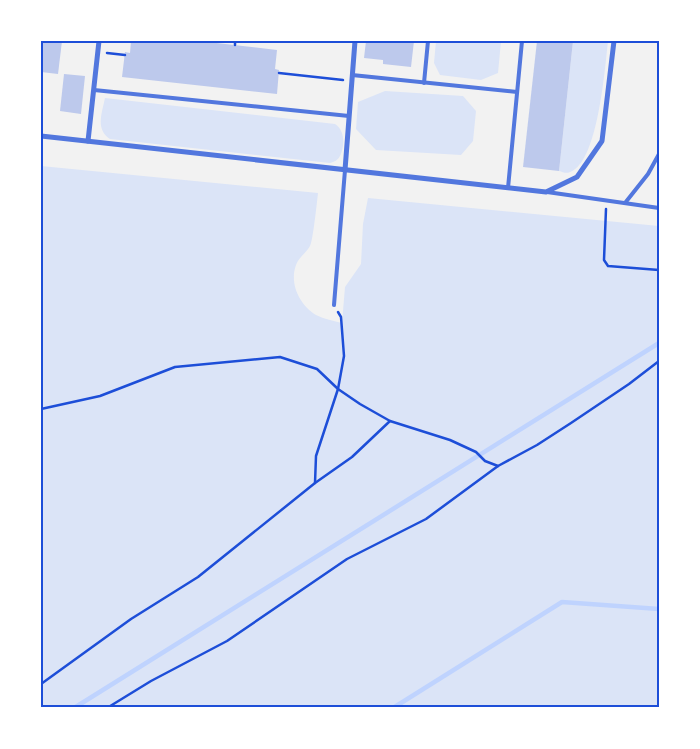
<svg xmlns="http://www.w3.org/2000/svg" width="700" height="749" viewBox="0 0 700 749" font-family="Commissioner,sans-serif">
	<style>
		.green { fill: #dbe4f7 }
		.lines { fill: none; stroke-linecap: round; stroke-linejoin: round }
		.stream { stroke: #bfd3fe; stroke-width: 4.5 }
		.building { fill: #bdc9ec }
		.path { stroke: #1d4ed8; stroke-width: 2.5 }
		.service { stroke: #5277de; stroke-width: 4 }
		.minor { stroke: #5277de; stroke-width: 5 }
		.neatline { fill: none; stroke: #1d4ed8; stroke-width: 2 }
	</style>
	<rect width="100%" height="100%" fill="#f2f2f2"/>
	<g class="green">
		<polygon points="436,41 501,41 498,73 481,80 440,75 434,63"/>
		<path d="M 573,41 L 608,41 C 605,67 598,163 570,172 C 566,174 563,172 559,171 Z"/>
		<polygon points="385,91 463,96 476,111 473,141 461,155 376,150 356,129 358,102"/>
		<path d="M 105,98 L 335,124 C 345,130 345,146 340,156 C 338,160 334,162 330,163 L 110,139 C 95,129 102,113 105,98 Z"/>
		<path d="M 41,166 L 318,193 C 317,202 313,241 310,246 C 306,253 299,257 296,265 C 289,284 300,305 316,315 C 324,319 334,321 342,323 L 345,287 L 361,264 L 363,224 L 368,198 L 659,226 L 659,708 L 41,708 Z"/>
	</g>
	<g class="lines">
		<g class="stream">
			<polyline points="74,708 659,343"/>
			<polyline points="393,708 562,602 659,609"/>
		</g>
	</g>
	<g class="building">
		<polygon points="41,41 62,41 58,74 41,72"/>
		<polygon points="131,41 199,41 277,50 275,69 279,70 277,94 122,77 125,52 130,53"/>
		<polygon points="366,41 414,41 411,67 383,64 383,60 364,58"/>
		<polygon points="537,41 573,41 559,171 523,167"/>
		<polygon points="64,74 85,76 81,114 60,111"/>
	</g>
	<g class="lines">
		<g class="path">
			<polyline points="235,45 235,41"/>
			<polyline points="107,53 125,55"/>
			<polyline points="279,73 343,80"/>
			<polyline points="606,209 604,260 608,266 659,270"/>
			<polyline points="41,409 100,396 175,367 280,357 317,369 338,389 360,404 390,421 450,440 476,452 485,461 498,466"/>
			<polyline points="315,483 316,456 338,389 344,356 341,317 338,312"/>
			<polyline points="41,684 131,619 198,577 315,483 352,457 390,421"/>
			<polyline points="107,708 151,681 227,641 347,559 426,519 498,466 537,445 571,423 629,384 659,361"/>
		</g>
		<g class="service">
			<polyline points="352,75 517,92"/>
			<polyline points="424,83 428,41"/>
			<polyline points="94,90 349,116"/>
			<polyline points="508,188 522,41"/>
			<polyline points="547,192 659,208"/>
			<polyline points="625,203 648,174 659,154"/>
			<polyline points="334,305 345,170"/>
		</g>
		<g class="minor">
			<polyline points="41,136 546,192 577,177 602,141 614,41"/>
			<polyline points="88,141 99,41"/>
			<polyline points="345,170 355,41"/>
		</g>
	</g>
	<rect width="700" height="749" fill="none" stroke="#ffffff" stroke-width="85"/>
	<rect x="42" y="42" width="616" height="664" class="neatline"/>
</svg>
